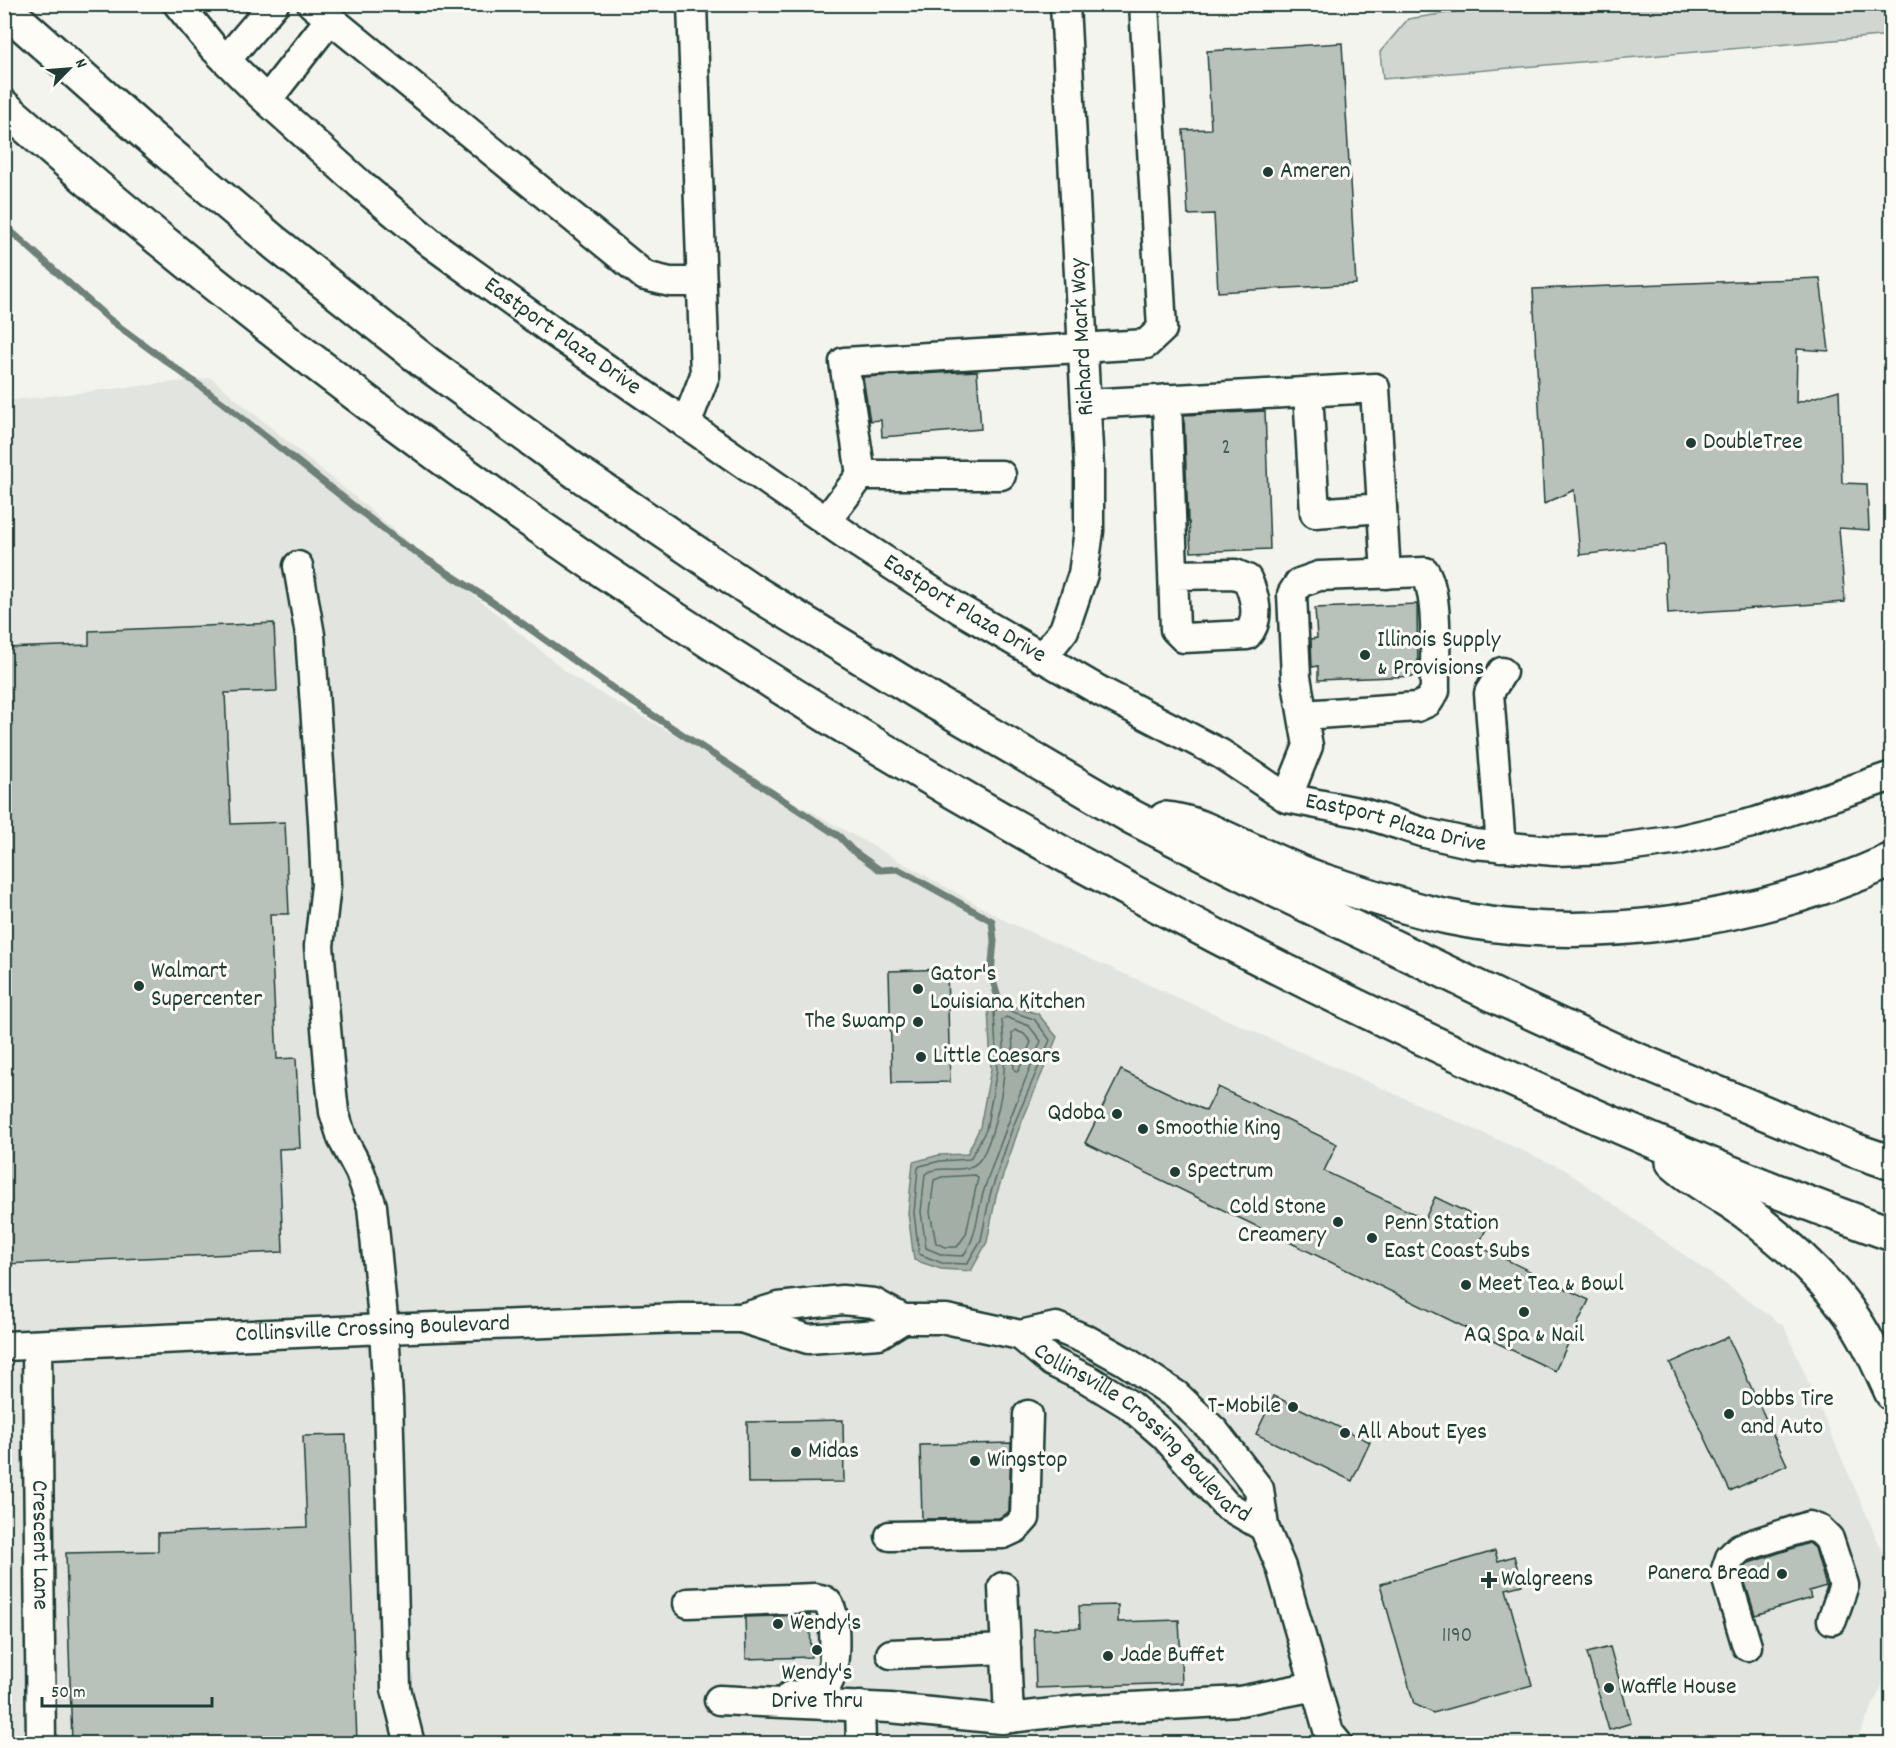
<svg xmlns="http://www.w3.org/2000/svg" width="1896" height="1748" viewBox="0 0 1896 1748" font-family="Dekko,sans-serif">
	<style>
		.built { fill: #e2e5df }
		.green { fill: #d1d6d1; stroke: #788a82; stroke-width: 1.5 }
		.water { fill: #a3aea7; stroke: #6e8179; stroke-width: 1.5 }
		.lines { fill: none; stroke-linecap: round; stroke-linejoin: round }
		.shore { stroke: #546a62; stroke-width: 1.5 }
		.stream { stroke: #6e8179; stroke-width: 7 }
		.building { fill: #b9c1bb; stroke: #1f3d34; stroke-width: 1.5 }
		.minor-casing { stroke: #1f3d34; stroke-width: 33 }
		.highway-casing { stroke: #1f3d34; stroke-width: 38 }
		.minor { stroke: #fdfcf7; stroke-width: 28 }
		.highway { stroke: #fdfcf7; stroke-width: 33 }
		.poi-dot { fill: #1f3d34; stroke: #fdfcf7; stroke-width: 2 }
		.labels { text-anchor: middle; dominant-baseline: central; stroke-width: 6; stroke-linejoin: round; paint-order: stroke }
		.number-label { font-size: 21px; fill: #465e56 }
		.poi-label { font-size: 24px; fill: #1f3d34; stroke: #fdfcf7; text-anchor: start }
		.street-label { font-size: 24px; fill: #1f3d34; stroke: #fdfcf7 }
	</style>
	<rect width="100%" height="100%" fill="#f4f4ef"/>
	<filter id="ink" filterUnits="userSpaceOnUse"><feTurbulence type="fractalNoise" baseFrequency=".0167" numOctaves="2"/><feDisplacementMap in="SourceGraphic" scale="12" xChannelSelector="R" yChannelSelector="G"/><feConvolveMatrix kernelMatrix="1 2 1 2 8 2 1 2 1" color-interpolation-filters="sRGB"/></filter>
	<g filter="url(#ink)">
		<polygon class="built" points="211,378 574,678 1010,923 1564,1169 1784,1326 1891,1571 1891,1630 1882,1686 1855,1743 5,1743 4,401"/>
		<polygon class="green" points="1885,4 1891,19 1891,35 1383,79 1380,52 1408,19 1479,8 1479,5"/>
		<polygon class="water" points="999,1001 1038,1014 1057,1037 1018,1131 996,1196 987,1242 971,1271 941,1269 914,1260 908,1213 913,1162 939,1155 967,1154 980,1127 991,1069 988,1008"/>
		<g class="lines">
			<g class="shore">
				<polygon points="1001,1008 1034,1019 1050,1040 1012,1129 990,1195 981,1240 967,1264 942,1263 919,1254 914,1213 918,1168 920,1166 940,1161 970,1159 986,1130 997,1070 994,1012"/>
				<path d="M 1006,1017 L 1029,1026 L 1041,1041 C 1021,1090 1002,1137 985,1187 C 976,1213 979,1233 963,1256 L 943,1255 L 926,1248 L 921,1212 L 925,1174 C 939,1164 960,1174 974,1165 C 991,1156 1003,1090 1004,1071 C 1006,1054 1003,1036 1002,1020 Z"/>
				<polygon points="1015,1030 1024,1034 1031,1042 1019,1070 1017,1072 1014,1069 1012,1033"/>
				<polygon points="975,1175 978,1178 966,1234 957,1247 945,1247 936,1243 930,1212 934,1180 942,1177"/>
			</g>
			<polyline class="stream" points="4,225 109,319 223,403 397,540 491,601 628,699 840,837 852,850 880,870 898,869 992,921 994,941 991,974 999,1001"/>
		</g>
		<g class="building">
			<polygon points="1342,43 1356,284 1218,292 1214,214 1188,215 1183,130 1211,129 1207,51"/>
			<polygon points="1820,278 1829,351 1797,349 1796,403 1839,390 1842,483 1867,484 1869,530 1839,528 1845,602 1668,614 1665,545 1580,555 1574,490 1544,504 1533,289"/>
			<polygon points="977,371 981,429 882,437 881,420 870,421 863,377"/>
			<polygon points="1265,411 1270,549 1191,552 1189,522 1188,522 1184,415"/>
			<polygon points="1417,604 1418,676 1318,680 1318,666 1312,667 1311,639 1317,638 1315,608"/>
			<polygon points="274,623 277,691 225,693 231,824 285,822 289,914 270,914 277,1059 296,1058 300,1148 279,1149 283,1252 4,1264 4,648 89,645 89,631"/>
			<polygon points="947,969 950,1082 892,1083 889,971"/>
			<polygon points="1121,1070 1206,1111 1218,1087 1337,1144 1324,1171 1425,1219 1435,1197 1489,1223 1478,1246 1589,1300 1555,1371 1085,1143"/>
			<polygon points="1728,1337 1787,1465 1730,1491 1670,1363"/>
			<polygon points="1274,1396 1370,1442 1352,1481 1256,1434"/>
			<polygon points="843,1420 844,1482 748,1483 747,1422"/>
			<polygon points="346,1435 357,1743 72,1743 66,1553 158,1551 158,1533 307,1527 303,1436"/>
			<polygon points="1011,1443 1009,1511 1006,1514 999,1518 922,1519 920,1445"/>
			<polygon points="1809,1543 1815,1548 1826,1586 1809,1591 1811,1598 1755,1615 1742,1573 1744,1567 1749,1563"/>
			<polygon points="1495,1551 1498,1561 1514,1556 1522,1585 1506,1589 1532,1685 1433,1713 1414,1704 1380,1584"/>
			<polygon points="1118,1605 1118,1622 1179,1620 1182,1683 1036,1688 1034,1629 1080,1628 1079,1606"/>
			<polygon points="810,1615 811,1657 746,1659 745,1617"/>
			<polygon points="1610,1647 1631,1723 1609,1730 1587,1653"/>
		</g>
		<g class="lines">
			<g class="minor-casing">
				<g id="minor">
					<path id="s1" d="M 178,4 L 212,46 L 261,95 L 360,184 L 432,244 L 558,335 L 855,541 L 961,610 L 1100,691 L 1221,754 L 1287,798 L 1363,813 L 1425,833 L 1474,844 L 1555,851 L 1611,849 L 1679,840 L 1756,822 L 1892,776"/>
					<polyline points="312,4 645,276 670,282 702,282"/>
					<polyline points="226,60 274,4"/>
					<polyline points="267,100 330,19"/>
					<path d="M 1167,399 L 1175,629 L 1184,638 L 1247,635 C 1261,620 1255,596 1247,579 L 1235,574 L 1174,575"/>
					<polyline points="1086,404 1375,388 1382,508 1315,513 1308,392"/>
					<polyline points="686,424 705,375 692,4"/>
					<polyline points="861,475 844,362 1146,344 1162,329 1144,4"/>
					<polyline points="1382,508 1386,574"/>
					<polyline points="826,521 861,475 1001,475"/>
					<polyline points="298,566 310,635 323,821 326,885 319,946 330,1075 334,1112 342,1138 360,1172 372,1206 384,1329 388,1399 396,1689 410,1744"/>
					<polyline points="1042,658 1064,630 1083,574 1089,531 1089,468 1065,4"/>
					<path d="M 1287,798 L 1308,746 L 1296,677 L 1292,594 L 1299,583 L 1319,576 L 1425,572 C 1440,599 1434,659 1435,691 L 1428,702 L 1417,707 L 1303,715"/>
					<polyline points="1501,847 1489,693 1502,672"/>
					<polyline points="741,1318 808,1339 879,1334 903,1319"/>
					<path id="s2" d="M 1020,1335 L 1052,1362 L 1089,1380 L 1128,1404 L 1165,1436 L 1226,1505 L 1264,1527"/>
					<path id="s3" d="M 37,1345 L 41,1744"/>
					<path id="s4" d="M 4,1346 L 384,1329 L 681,1318 L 741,1318 L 779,1307 L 842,1300 L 874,1303 L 903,1319 L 946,1319 L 1020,1335 L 1056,1327 L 1087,1340 L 1125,1361 L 1176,1395 L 1215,1432 L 1259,1489 L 1264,1527 L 1281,1567 L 1329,1733 L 1338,1744"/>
					<polyline points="890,1536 1003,1534 1016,1528 1025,1518 1028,1415"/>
					<polyline points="1003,1587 1009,1718"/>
					<path d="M 688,1603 L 815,1598 C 822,1599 827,1600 830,1607 C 836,1619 837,1677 826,1685 C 816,1693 803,1695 790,1696"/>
					<polyline points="1747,1646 1725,1573 1730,1558 1740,1548 1809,1526 1820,1530 1829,1539 1844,1585 1832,1620"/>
					<polyline points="891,1654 1006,1649"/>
					<polyline points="719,1700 890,1708 1002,1719 1078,1710 1240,1701 1315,1686"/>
					<polyline points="860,1706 861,1744"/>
				</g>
			</g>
			<g class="highway-casing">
				<g id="highway">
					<polyline points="4,8 147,135 275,243 425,362 578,473 754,592 933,701 1132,817 1259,882 1504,1000 1618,1052 1854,1150 1892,1163"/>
					<path d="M 4,107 C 427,479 902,792 1410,1032 C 1567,1106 1728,1176 1892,1234"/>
					<path d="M 1165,819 C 1192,821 1218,835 1242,846 C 1271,859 1299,873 1330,883 C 1368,895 1408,909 1448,917 C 1592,947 1759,920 1892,860"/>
					<path d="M 1673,1162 C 1694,1182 1720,1193 1744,1211 C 1783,1240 1820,1272 1849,1312 C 1867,1337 1879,1365 1892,1393"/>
				</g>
			</g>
			<use href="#minor" class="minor"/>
			<use href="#highway" class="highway"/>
		</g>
	</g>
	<g class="poi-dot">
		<circle cx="1268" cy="172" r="6"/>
		<circle cx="1691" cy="443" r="6"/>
		<circle cx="1365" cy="655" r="6"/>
		<circle cx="139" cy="986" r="6"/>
		<circle cx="918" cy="989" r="6"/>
		<circle cx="918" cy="1022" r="6"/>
		<circle cx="921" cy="1057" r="6"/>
		<circle cx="1117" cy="1114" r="6"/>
		<circle cx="1143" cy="1129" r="6"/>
		<circle cx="1175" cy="1172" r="6"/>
		<circle cx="1338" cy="1222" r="6"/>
		<circle cx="1372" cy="1238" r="6"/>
		<circle cx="1466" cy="1285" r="6"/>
		<circle cx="1524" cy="1312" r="6"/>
		<circle cx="1293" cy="1407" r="6"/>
		<circle cx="1729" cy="1414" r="6"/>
		<circle cx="1345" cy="1433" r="6"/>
		<circle cx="796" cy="1452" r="6"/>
		<circle cx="975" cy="1461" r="6"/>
		<circle cx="1782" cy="1574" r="6"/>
		<path d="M1486 1571h6v6h6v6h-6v6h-6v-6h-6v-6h6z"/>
		<circle cx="778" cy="1624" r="6"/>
		<circle cx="817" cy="1650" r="6"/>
		<circle cx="1108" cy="1656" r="6"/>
		<circle cx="1609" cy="1688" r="6"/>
	</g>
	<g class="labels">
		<g class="number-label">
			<text x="1226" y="449">2</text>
			<text x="1457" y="1637">1190</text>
		</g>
		<g class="poi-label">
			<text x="1280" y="172">Ameren</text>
			<text x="1703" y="443">DoubleTree</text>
			<text x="1377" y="641">Illinois Supply<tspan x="1377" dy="28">&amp; Provisions</tspan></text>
			<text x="151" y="972">Walmart<tspan x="151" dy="28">Supercenter</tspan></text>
			<text x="930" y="975">Gator's<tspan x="930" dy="28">Louisiana Kitchen</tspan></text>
			<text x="906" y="1022" text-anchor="end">The Swamp</text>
			<text x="933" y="1057">Little Caesars</text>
			<text x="1105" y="1114" text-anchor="end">Qdoba</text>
			<text x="1155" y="1129">Smoothie King</text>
			<text x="1187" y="1172">Spectrum</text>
			<text x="1326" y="1208" text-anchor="end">Cold Stone<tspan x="1326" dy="28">Creamery</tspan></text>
			<text x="1384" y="1224">Penn Station<tspan x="1384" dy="28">East Coast Subs</tspan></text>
			<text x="1478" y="1285">Meet Tea &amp; Bowl</text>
			<text x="1524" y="1336" text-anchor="middle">AQ Spa &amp; Nail</text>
			<text x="1741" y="1400">Dobbs Tire<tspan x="1741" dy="28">and Auto</tspan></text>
			<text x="1281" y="1407" text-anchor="end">T-Mobile</text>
			<text x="1357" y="1433">All About Eyes</text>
			<text x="808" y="1452">Midas</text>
			<text x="987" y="1461">Wingstop</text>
			<text x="1770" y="1574" text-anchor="end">Panera Bread</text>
			<text x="1501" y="1580">Walgreens</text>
			<text x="790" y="1624">Wendy's</text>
			<text x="1120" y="1656">Jade Buffet</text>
			<text x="817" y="1674" text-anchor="middle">Wendy's<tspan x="817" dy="28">Drive Thru</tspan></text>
			<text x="1621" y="1688">Waffle House</text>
		</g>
		<g class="street-label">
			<text stroke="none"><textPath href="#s1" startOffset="510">Eastport Plaza Drive</textPath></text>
			<text transform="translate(1083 337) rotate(-93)">Richard Mark Way</text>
			<text stroke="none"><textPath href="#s1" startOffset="996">Eastport Plaza Drive</textPath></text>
			<text stroke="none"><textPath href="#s1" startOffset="1482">Eastport Plaza Drive</textPath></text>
			<text stroke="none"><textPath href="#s4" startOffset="369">Collinsville Crossing Boulevard</textPath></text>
			<text stroke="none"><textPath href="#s2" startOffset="158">Collinsville Crossing Boulevard</textPath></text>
			<text stroke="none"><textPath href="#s3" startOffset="200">Crescent Lane</textPath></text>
		</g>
	</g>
	<rect width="1896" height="1748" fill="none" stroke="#fdfcf7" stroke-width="24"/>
	<rect x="12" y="12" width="1872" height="1724" fill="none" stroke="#1f3d34" stroke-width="2" filter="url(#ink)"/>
	<g transform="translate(69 69) rotate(65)" stroke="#fdfcf7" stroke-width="4.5" paint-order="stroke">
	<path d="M0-4.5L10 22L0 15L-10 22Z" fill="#1f3d34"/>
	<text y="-9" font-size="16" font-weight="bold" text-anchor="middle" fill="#1f3d34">N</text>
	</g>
	<path d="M42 1697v9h170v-9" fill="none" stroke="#1f3d34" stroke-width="3"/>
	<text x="51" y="1697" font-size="18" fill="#1f3d34" stroke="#fdfcf7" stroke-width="4.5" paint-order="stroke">50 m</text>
</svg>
